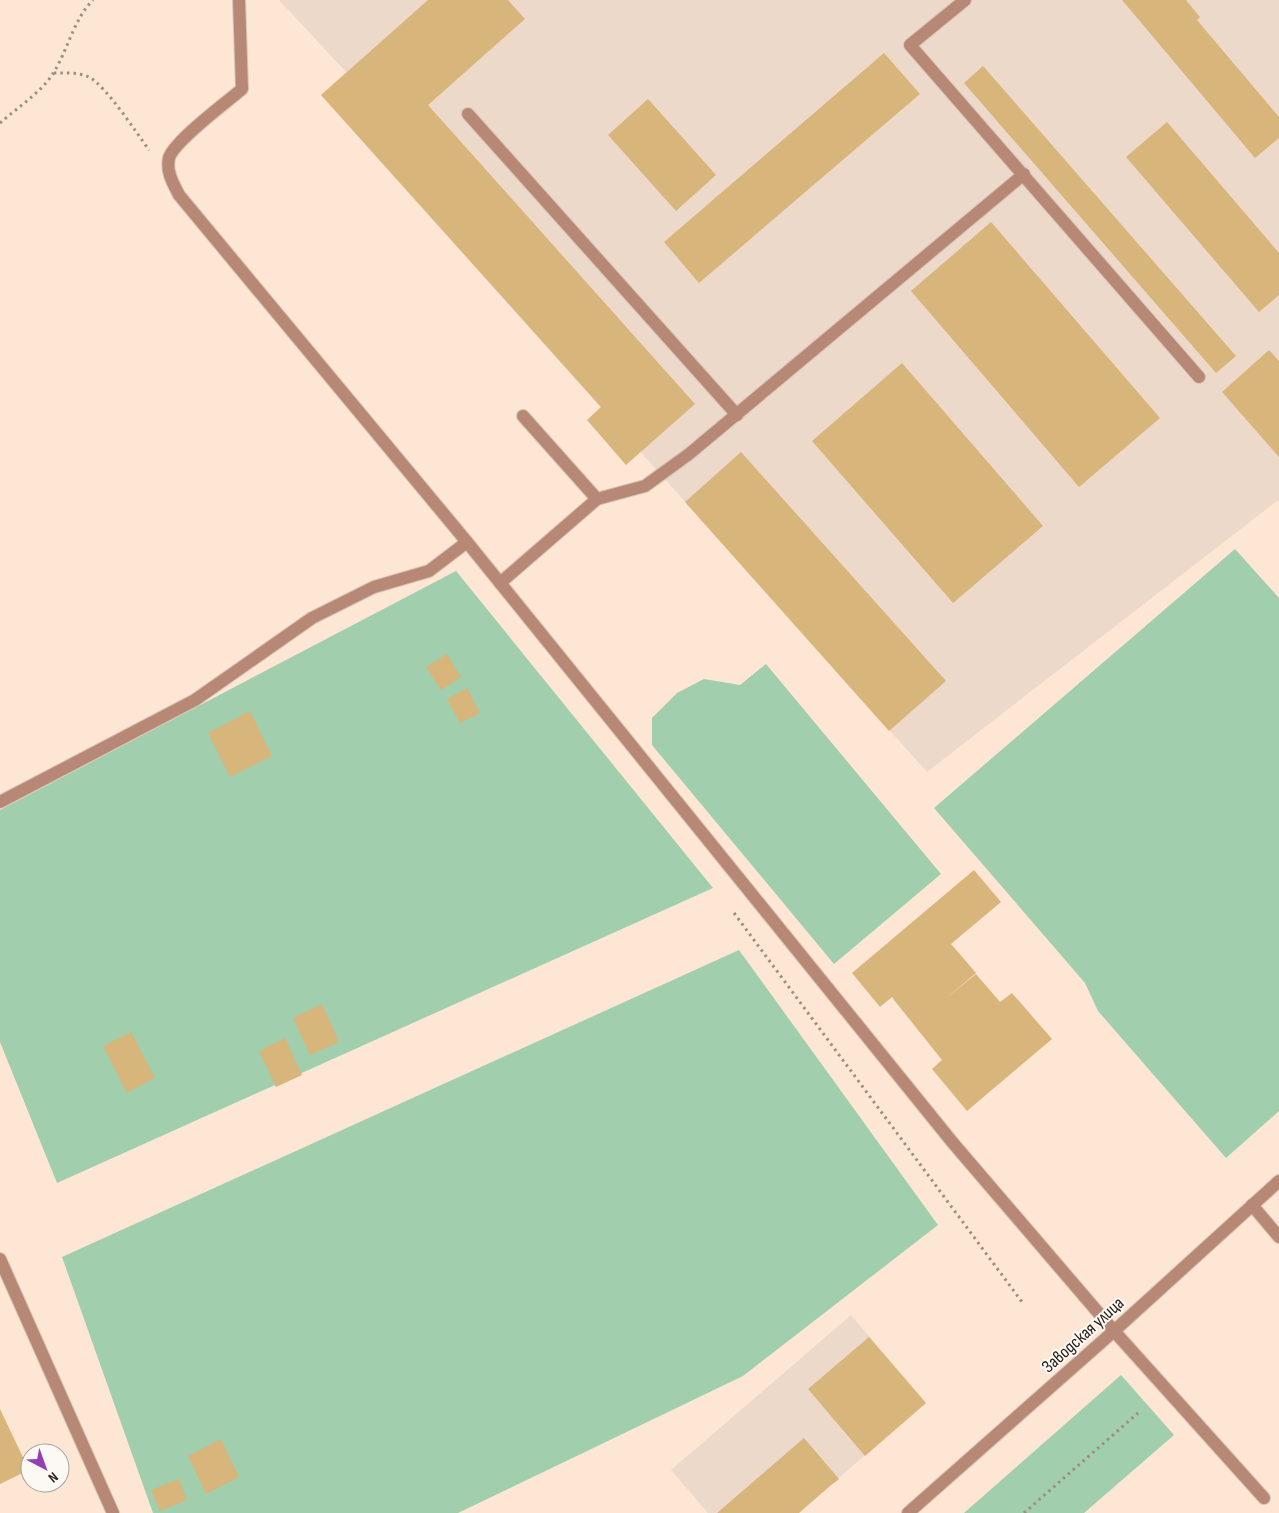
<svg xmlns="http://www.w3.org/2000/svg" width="1279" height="1513" viewBox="0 0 1279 1513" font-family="'Sofia Sans Condensed',sans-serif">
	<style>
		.industrial { fill: #edd9ca }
		.green { fill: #a1ceac }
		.building { fill: #d8b57b }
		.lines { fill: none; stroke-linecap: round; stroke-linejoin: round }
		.service-casing { stroke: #d7c3b2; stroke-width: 14 }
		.minor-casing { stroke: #d7c3b2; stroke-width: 14 }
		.tertiary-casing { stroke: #d7c3b2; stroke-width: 14 }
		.path { stroke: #9e8e80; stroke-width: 3; stroke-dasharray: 2.5 4; stroke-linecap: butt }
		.service { stroke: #b88876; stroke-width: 12 }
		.minor { stroke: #b88876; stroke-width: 12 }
		.tertiary { stroke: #b88876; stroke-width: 12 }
		.labels { text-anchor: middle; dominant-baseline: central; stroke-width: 4; stroke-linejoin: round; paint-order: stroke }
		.street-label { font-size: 18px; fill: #282019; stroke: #fcf8f4 }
	</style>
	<rect width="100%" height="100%" fill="#fde7d4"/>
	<g class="industrial">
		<polygon points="279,0 1279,0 1279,502 1277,501 927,772 321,95 347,73"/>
		<polygon points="851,1315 926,1403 798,1513 708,1513 671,1470"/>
	</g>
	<g class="green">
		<polygon points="1235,549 1279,598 1279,1111 1226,1158 1098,1011 1085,983 934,808"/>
		<polygon points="456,571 713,888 57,1183 0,1042 0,810"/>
		<polygon points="766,664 941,874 834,964 652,745 652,718 677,693 704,679 740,685"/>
		<polygon points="739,950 938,1225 743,1376 458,1513 153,1513 62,1257"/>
		<polygon points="1121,1375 1174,1435 1084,1513 964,1513"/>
	</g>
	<g class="building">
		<polygon points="428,0 508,0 525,19 428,105 695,404 626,465 587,420 601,407 321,95"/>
		<polygon points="1122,0 1186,0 1200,17 1197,20 1279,117 1279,138 1255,158"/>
		<polygon points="884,53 920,94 699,283 664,242"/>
		<polygon points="983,66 1236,356 1216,373 964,83"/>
		<polygon points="648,99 716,175 676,211 608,135"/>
		<polygon points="1167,122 1279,253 1279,295 1259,312 1126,157"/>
		<polygon points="991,222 1160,418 1079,487 911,291"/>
		<polygon points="1269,350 1279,361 1279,457 1222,392"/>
		<polygon points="902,363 1043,526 953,603 812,441"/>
		<polygon points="741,452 946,681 889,731 685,502"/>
		<polygon points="447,654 461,677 441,690 426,667"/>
		<polygon points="467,688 480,713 460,723 447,699"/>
		<polygon points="250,711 272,756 230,777 208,733"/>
		<polygon points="974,870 1001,902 951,944 976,973 945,999 976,974 1000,1002 1012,993 1052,1039 967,1111 932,1069 942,1060 894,1000 892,997 880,1007 852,973"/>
		<polygon points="322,1004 339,1042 310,1055 293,1018"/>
		<polygon points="131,1032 155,1078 127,1093 103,1046"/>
		<polygon points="285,1038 302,1075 276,1087 259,1051"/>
		<polygon points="869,1337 926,1403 865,1456 808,1389"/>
		<polygon points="0,1409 29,1470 0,1484"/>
		<polygon points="804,1438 839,1479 830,1486 799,1513 717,1513"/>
		<polygon points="221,1439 239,1477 206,1494 188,1456"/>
		<polygon points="179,1479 187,1500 160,1511 151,1490"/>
	</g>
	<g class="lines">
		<g class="service-casing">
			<g id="service">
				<polyline points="965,0 910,45 1199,377"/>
				<polyline points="468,114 737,415"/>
				<polyline points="523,416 597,499"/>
				<polyline points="500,583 597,499 645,486 689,454 1024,174"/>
				<polyline points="0,802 195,700 312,618 374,587 429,571 467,542"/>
				<polyline points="1252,1205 1279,1237"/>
				<polyline points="0,1259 113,1513"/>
				<polyline points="1114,1331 1264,1498"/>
			</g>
		</g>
		<g class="minor-casing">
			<path id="minor" d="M 239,0 L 242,89 C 227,102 174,141 169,158 C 166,172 173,183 179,195 L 467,542 L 953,1143 L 1114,1331"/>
		</g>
		<g class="tertiary-casing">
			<polyline id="tertiary" points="908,1513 1114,1331 1279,1181"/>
		</g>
		<g class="path">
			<path d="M 54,73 C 65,73 78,72 89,77 C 106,86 136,132 149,150"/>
			<path d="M 0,123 C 18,107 42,92 54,72 C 68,49 74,19 93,0"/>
			<polyline points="734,913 1022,1302"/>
			<polyline points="1024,1513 1138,1413"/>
		</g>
		<use href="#service" class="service"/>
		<use href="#minor" class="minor"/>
		<use href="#tertiary" class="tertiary"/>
	</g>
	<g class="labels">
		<g class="street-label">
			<text transform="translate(1083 1335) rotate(-42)">Заводская улица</text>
		</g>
	</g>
	<g transform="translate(45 1468) rotate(139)"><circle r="24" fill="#fcf8f4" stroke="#a7a29c"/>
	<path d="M0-4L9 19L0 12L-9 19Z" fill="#9241b0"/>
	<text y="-8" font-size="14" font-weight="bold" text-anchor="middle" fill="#282019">N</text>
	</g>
</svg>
